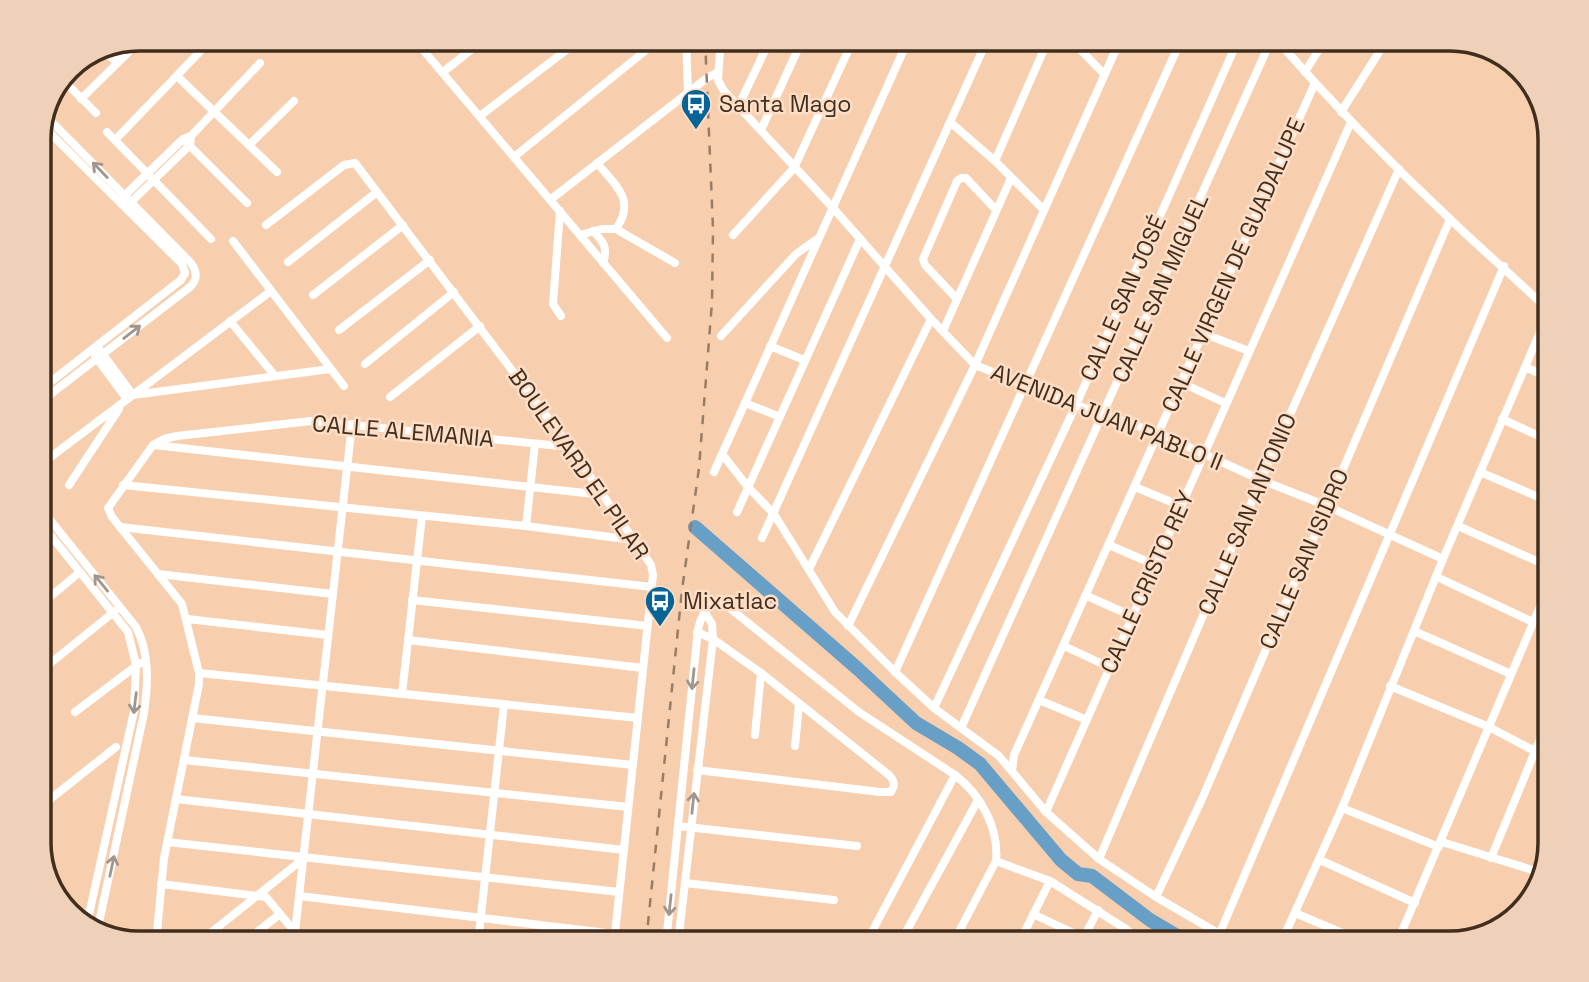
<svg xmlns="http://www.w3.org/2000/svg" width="1589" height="982" viewBox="0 0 1589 982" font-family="'Space Grotesk',sans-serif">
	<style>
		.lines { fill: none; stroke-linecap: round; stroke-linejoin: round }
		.river { stroke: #679fc7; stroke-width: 14 }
		.minor { stroke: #fff; stroke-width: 8 }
		.rail { stroke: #9a7c63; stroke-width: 2.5; stroke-dasharray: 9 9; stroke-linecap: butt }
		.oneway { stroke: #a0968e }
		.labels { text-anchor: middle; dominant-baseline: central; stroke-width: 5; stroke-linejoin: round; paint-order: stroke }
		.poi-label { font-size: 23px; fill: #412e1d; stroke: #fedec6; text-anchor: start }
		.street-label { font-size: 23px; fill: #412e1d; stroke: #fedec6 }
		.rim { fill: none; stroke: #412e1d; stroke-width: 3.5 }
	</style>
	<rect width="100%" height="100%" fill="#f8cfae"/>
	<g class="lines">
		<polyline class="river" points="695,527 858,669 916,723 958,748 980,764 1061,860 1078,874 1092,876 1150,920 1189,943"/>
		<g class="minor">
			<polyline points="413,38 667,338"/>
			<polyline points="686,38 688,93"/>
			<polyline points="721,38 718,80 724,91 833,208 931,319 975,365 1076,405 1158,433 1261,480 1327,506 1443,559"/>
			<polyline points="1069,38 1104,74"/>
			<path d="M 1275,38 C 1330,101 1388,161 1449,218 C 1482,250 1518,280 1550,312"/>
			<polyline points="113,49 122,58"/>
			<polyline points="106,52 117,63"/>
			<polyline points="443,72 486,38"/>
			<polyline points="1305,72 1326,38"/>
			<polyline points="177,76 277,172"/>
			<polyline points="63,80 96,113"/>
			<polyline points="81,99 143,38"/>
			<polyline points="738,107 771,38"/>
			<polyline points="1341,112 1388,38"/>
			<polyline points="480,116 582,38"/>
			<polyline points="1546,120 1544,186 1547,198 1550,200"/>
			<polyline points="950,122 995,161 1044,210"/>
			<polyline points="42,125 182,264 185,273"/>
			<polyline points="761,130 803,38"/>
			<polyline points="107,132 211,239"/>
			<polyline points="115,140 213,38"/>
			<polyline points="187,143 247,203"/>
			<polyline points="249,145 294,101"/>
			<polyline points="514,157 661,38"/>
			<polyline points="995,161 1049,38"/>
			<path d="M 597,163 C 616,186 636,200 616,229"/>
			<polyline points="123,197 183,139 191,136 260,63"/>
			<polyline points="550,200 707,78 718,72"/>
			<polyline points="128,205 190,145 191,136"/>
			<polyline points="560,211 553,304 561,316"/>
			<polyline points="266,225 344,165 355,163 570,447 651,565 653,575 614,943"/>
			<path d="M 593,231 C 604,242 608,248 603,263"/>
			<polyline points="580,235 602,229 616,229 675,263"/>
			<polyline points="733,235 794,168 854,38"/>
			<polyline points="233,241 344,386"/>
			<polyline points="288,262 377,192"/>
			<polyline points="313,295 403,225"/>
			<polyline points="956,298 925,265 923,259 957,181 961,178 966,178 996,210"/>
			<polyline points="230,321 275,376"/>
			<polyline points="339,330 430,260"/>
			<polyline points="943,331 1011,178"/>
			<polyline points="1202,333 1249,351"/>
			<polyline points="721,336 796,254 817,239"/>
			<polyline points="97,346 133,395 330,369"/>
			<polyline points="770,346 804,360"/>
			<polyline points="95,356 127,399"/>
			<polyline points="365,364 454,292"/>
			<polyline points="1527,368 1550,378"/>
			<polyline points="1180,382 1225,403"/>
			<polyline points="39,391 181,280 185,273"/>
			<polyline points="390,397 480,326"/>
			<path d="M 39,403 L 190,287 C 198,279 197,272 191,263 L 46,116"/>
			<polyline points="745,403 778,416"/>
			<polyline points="1502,419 1550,441"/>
			<polyline points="154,445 603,495"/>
			<polyline points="722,454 748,487 774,514 835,612 895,672 934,708 999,756 1046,812 1099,859 1156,897 1235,943"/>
			<polyline points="48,459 271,291"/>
			<polyline points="714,472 909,38"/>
			<polyline points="1480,472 1550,502"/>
			<polyline points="69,485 119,409"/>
			<polyline points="123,485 526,526 633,540"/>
			<polyline points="1135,487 1181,506"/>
			<path d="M 39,506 L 136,627 C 150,653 148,685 144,713 L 97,932"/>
			<polyline points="737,512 860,239"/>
			<polyline points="39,521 128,632 136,665 134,711 86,928"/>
			<polyline points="526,526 535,444"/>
			<polyline points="1458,526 1550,567"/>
			<polyline points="120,527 652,587"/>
			<polyline points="762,538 988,38"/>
			<polyline points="1109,545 1155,565"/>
			<polyline points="809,569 931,319"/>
			<polyline points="158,574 333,594"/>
			<polyline points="1437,577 1533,622"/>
			<polyline points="1087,596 1132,616"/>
			<polyline points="412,600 648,626"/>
			<polyline points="39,606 80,572"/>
			<polyline points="187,619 328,635"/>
			<polyline points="848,626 975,365 1121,38"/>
			<polyline points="1414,631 1511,674"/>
			<polyline points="408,640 643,668"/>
			<polyline points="1064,646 1109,667"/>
			<polyline points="42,670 115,611"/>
			<polyline points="895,672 1182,38"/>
			<polyline points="199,673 638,718"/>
			<polyline points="1390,686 1489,727 1550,759"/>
			<polyline points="402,694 422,516"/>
			<polyline points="1039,700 1087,720"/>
			<polyline points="934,708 1076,405 1239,38"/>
			<polyline points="75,712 140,663"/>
			<polyline points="192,718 633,765"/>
			<polyline points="961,728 1272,38"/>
			<polyline points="755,735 761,673"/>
			<polyline points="39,740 44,736"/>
			<polyline points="795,746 799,704"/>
			<polyline points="184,760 628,807"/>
			<path d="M 697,770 L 880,792 L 891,792 C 896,785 894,780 889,775 L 761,673 L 713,639 L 697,632"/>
			<polyline points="1012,771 1014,755 1315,83"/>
			<polyline points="176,799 624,850"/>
			<polyline points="39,808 116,747"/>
			<polyline points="1342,808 1439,847"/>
			<polyline points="1046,812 1351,122"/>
			<polyline points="678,826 857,846"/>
			<polyline points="167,842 619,892"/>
			<polyline points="1442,842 1542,873"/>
			<polyline points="1491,858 1550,715"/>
			<polyline points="1099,859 1261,480 1399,169"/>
			<polyline points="1320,860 1415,903"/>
			<polyline points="996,861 1050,881 1126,929 1142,943"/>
			<polyline points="48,880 84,925"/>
			<polyline points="685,883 834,900"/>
			<polyline points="161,884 266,897 304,943"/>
			<polyline points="299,896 615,934"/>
			<polyline points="1156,897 1202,799 1450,219"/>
			<polyline points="1295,913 1366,943"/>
			<polyline points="1033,914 1084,938"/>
			<polyline points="295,932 352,424"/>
			<polyline points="871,934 890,943"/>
			<polyline points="1219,935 1504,266"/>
			<polyline points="676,939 712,943"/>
			<polyline points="156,943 164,858 199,684 199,673 182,604 112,517 108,508 153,445 164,439 177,436 311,421 570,447"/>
			<polyline points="198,943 303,859"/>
			<polyline points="243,943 280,914"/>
			<polyline points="478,943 504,704"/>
			<path d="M 666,943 L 698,629 C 700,620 707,603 717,601 L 727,606 L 859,712 L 955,775 C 981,795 999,828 996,861 L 953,943"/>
			<polyline points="678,943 713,639 712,624 706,614"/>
			<polyline points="866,943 955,775"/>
			<polyline points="900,943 978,800"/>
			<polyline points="1019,943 1050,881"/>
			<polyline points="1081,943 1098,910"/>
			<polyline points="1281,943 1342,808 1443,559 1549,311"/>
			<polyline points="1397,943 1550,583"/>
		</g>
		<polyline class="rail" points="646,943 682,590 699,468 712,302 713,229 705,38"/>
	</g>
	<defs><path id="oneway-shaft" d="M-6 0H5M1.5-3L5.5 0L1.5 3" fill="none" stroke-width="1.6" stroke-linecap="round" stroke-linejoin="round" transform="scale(1.75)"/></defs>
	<g class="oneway">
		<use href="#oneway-shaft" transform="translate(100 170) rotate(-134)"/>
		<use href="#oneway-shaft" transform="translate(132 332) rotate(-38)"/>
		<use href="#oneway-shaft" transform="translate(101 583) rotate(-129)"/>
		<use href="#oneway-shaft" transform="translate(693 679) rotate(96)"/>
		<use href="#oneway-shaft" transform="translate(135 703) rotate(97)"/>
		<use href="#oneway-shaft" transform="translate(693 803) rotate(-84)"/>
		<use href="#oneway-shaft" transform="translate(112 866) rotate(-78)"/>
		<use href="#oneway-shaft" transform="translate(670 905) rotate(96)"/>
	</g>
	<defs>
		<g id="bus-pin" transform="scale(1.575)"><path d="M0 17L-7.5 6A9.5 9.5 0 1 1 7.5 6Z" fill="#086494" stroke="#fedec6"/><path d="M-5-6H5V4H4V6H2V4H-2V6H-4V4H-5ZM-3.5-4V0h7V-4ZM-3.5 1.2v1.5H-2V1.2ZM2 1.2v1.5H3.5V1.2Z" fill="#fff"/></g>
	</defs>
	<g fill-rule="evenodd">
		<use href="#bus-pin" x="696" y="104"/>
		<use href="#bus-pin" x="660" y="601"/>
	</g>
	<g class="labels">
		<g class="poi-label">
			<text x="719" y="104">Santa Mago</text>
			<text x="683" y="601">Mixatlac</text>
		</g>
		<g class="street-label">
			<text transform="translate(1233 265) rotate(-66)">CALLE VIRGEN DE GUADALUPE</text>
			<text transform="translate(1160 288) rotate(-66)">CALLE SAN MIGUEL</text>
			<text transform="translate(1123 298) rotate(-66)">CALLE SAN JOSÉ</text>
			<text transform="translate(1107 417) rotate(22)">AVENIDA JUAN PABLO II</text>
			<text transform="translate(403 431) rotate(5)">CALLE ALEMANIA</text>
			<text transform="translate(579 464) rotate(55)">BOULEVARD EL PILAR</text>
			<text transform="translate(1247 514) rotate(-67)">CALLE SAN ANTONIO</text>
			<text transform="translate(1304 559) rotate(-67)">CALLE SAN ISIDRO</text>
			<text transform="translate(1147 582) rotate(-66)">CALLE CRISTO REY</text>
		</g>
	</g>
	<path d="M0 0H1589V982H0ZM139 51H1450A88 88 0 0 1 1538 139V843A88 88 0 0 1 1450 931H139A88 88 0 0 1 51 843V139A88 88 0 0 1 139 51Z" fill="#efd0b8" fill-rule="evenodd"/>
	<path class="rim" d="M139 51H1450A88 88 0 0 1 1538 139V843A88 88 0 0 1 1450 931H139A88 88 0 0 1 51 843V139A88 88 0 0 1 139 51Z"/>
</svg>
